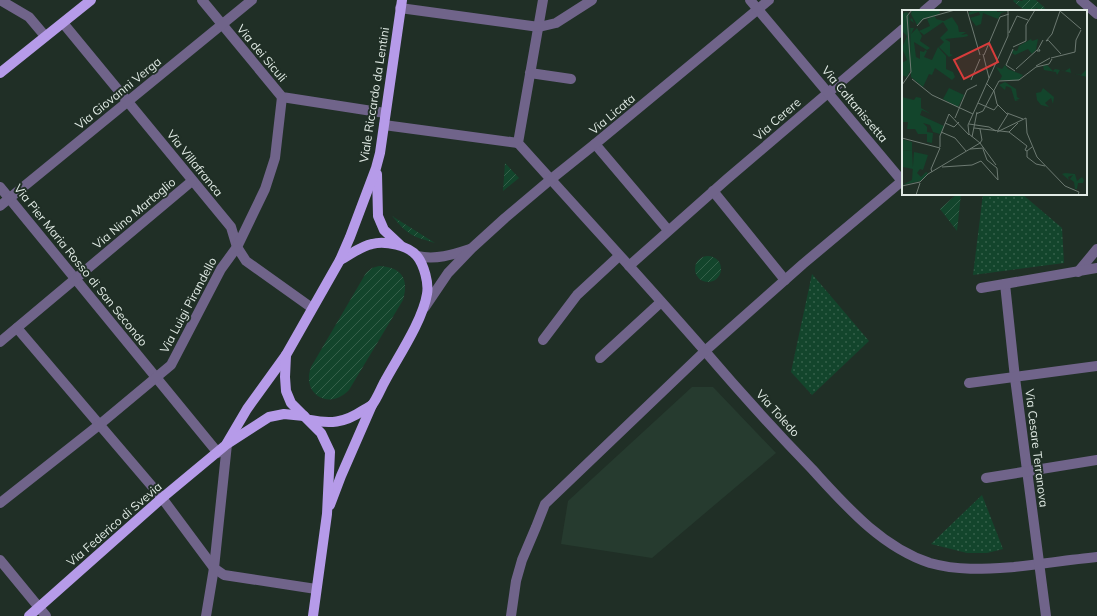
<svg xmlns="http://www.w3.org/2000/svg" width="1097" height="616" viewBox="0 0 1097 616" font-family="Mulish,sans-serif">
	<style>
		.built { fill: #263b2f }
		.grass { fill: url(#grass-dots) }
		.garden { fill: url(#garden-furrows) }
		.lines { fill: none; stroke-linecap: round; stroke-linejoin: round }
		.minor { stroke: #70648a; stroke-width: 10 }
		.major { stroke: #b69be9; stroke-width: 10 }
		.labels { text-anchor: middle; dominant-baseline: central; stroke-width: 4; stroke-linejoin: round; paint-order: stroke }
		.street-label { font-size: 12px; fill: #e1ebe5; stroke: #202f26 }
		.inset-road { fill: none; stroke: #6d7a72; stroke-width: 1 }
		.view { fill: #d73c3b; fill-opacity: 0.15; stroke: #d73c3b; stroke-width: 2 }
		.inset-edge { fill: none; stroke: #e1ebe5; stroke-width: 2 }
	</style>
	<defs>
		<pattern id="grass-dots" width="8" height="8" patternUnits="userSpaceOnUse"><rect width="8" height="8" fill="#13452c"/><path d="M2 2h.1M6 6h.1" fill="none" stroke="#35604a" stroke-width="1.8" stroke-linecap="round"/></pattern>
		<pattern id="garden-furrows" width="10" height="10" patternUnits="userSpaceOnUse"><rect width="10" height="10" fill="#13452c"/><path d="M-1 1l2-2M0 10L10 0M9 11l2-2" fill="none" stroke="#35604a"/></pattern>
	</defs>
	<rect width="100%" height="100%" fill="#202f26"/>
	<polygon class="built" points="692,387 713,387 776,453 652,558 561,544 568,501"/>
	<g class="grass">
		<polygon points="983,194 1022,194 1062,228 1064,263 973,275"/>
		<polygon points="812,274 869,341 812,395 791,372"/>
		<polygon points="982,495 1003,549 987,553 967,553 931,544"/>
	</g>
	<g class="garden">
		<polygon points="1014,0 1022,1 1023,0 1036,0 1045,8 1043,11 1036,8 1033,11 1025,11 1013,1"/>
		<polygon points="505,163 519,178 503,191"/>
		<polygon points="957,194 961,194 957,231 940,209"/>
		<path d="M 392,216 L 435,243 C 411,236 408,235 392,216 Z"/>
		<circle cx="708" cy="269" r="13"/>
		<path d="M 379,266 C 402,267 409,279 403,300 L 349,390 C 329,411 301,394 311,367 L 366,273 L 372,268 Z"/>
	</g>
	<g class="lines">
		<g class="minor">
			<polyline points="0,0 29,17 45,36"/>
			<polyline points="202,0 282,97 385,113"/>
			<path d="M 543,0 L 518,143 C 580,212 643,280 704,350 C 739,391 775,431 812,469 C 846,506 881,547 930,563 C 959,571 984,569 1014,567 C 1041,564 1069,560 1097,557"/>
			<polyline points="1081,0 1097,14"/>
			<polyline points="400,8 539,27 556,23 592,0"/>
			<polyline points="924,11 937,0"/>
			<polyline points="63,23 231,227 237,247 246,261 312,308"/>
			<polyline points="530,73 571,79"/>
			<polyline points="384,125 518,143"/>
			<polyline points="595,144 668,230"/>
			<polyline points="0,187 218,453"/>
			<polyline points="713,191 785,280"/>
			<polyline points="0,206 252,0"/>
			<path d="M 417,256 C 436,260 452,255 470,249"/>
			<polyline points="629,266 727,179 903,29"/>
			<polyline points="1078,272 1097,249"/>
			<polyline points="1005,284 1015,378 1046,616"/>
			<polyline points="981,288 1097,268"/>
			<polyline points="425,307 448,273 472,248 505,218 550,180 595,144 769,0"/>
			<polyline points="17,328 162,498 214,568 224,575 316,589"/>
			<polyline points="543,340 577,295 619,256"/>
			<polyline points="0,342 192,181"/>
			<polyline points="600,358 661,302"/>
			<polyline points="969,383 1097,366"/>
			<polyline points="986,478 1097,460"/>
			<polyline points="0,503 99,425 171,365 221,269 237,247 265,189 275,158 282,97"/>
			<polyline points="0,560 46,616"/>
			<polyline points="206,616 214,568 227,444"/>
			<polyline points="511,616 516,581 522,560 536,527 545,504 705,351 803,264 902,181 750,0"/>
		</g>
		<g class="major">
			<polyline points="0,73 91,0"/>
			<polyline points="377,174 378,216 384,230 400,245"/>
			<path d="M 310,420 C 330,424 344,423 362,411 C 365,409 369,407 372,405 C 377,399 381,388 385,381 C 398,357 423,320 427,294 C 429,283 424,265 417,256 C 409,246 385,240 372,244 C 361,246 350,255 340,260"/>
			<polyline points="227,443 247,409 286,355"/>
			<polyline points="330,505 341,476 372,405"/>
			<polyline points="29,616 162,498 227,444 269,417 284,414 304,416"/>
			<polyline points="313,616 327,514 330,452 321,433 291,403 286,391 285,377 286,355 340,260 350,237 376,168 380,153 402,0"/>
		</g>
	</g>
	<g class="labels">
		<g class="street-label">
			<text transform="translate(262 53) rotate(50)">Via dei Siculi</text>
			<text transform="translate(118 93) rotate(-39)">Via Giovanni Verga</text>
			<text transform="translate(374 95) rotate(-81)">Viale Riccardo da Lentini</text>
			<text transform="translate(855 104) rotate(50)">Via Caltanissetta</text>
			<text transform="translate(612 114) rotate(-40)">Via Licata</text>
			<text transform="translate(777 119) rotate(-41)">Via Cerere</text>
			<text transform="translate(195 163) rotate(51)">Via Villafranca</text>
			<text transform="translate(134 213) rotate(-40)">Via Nino Martoglio</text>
			<text transform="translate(81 265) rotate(51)">Via Pier Maria Rosso di San Secondo</text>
			<text transform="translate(188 305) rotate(-62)">Via Luigi Pirandello</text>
			<text transform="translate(778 413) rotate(48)">Via Toledo</text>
			<text transform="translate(1037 448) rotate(83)">Via Cesare Terranova</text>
			<text transform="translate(114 524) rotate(-41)">Via Federico di Svevia</text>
		</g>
	</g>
	<g transform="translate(902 10)">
		<rect width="185" height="185" fill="#202f26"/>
		<path d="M 3,0 L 7,4 L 9,59 L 5,67 L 0,65 L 0,53 L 5,50 L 0,38 L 5,26 L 0,21 L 0,5 L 3,2 L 5,3 ZM 10,0 L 37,0 L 38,4 L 22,9 L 15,15 L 9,4 ZM 74,0 L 95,0 L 95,2 L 106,1 L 99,3 L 96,9 L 81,3 L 79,14 L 74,16 L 68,8 L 78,5 L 77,2 L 67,5 L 67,2 ZM 33,6 L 34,9 L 42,11 L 50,7 L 56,16 L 57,22 L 64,22 L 59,25 L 65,24 L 66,26 L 62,27 L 43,29 L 48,32 L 48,44 L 51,45 L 47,47 L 37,37 L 42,32 L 38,28 L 46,20 L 41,12 L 22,25 L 17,21 L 28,16 L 25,9 ZM 10,8 L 12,13 L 8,10 L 8,18 L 12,18 L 9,24 L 15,18 L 20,26 L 18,31 L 28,38 L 25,40 L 12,32 L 14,47 L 18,49 L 18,41 L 22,42 L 23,40 L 25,41 L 22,47 L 30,50 L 36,37 L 44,46 L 44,59 L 51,62 L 53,67 L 50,70 L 33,58 L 30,65 L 27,64 L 21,77 L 9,67 L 8,10 ZM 103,55 L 106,59 L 121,65 L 117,70 L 98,70 L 100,66 L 94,57 L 100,59 ZM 145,55 L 151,61 L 153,59 L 163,61 L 168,58 L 169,63 L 179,65 L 184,60 L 185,67 L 158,60 L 155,65 L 154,62 L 142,60 L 141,56 ZM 103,72 L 114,79 L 115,87 L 118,89 L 114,89 L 117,90 L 113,91 L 109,78 L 104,76 L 103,80 L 97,75 ZM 141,78 L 152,87 L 151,94 L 149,88 L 143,93 L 147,97 L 139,95 L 135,90 L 134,83 L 139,82 ZM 0,87 L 12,90 L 14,87 L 19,88 L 19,98 L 29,104 L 20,100 L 18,105 L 42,116 L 38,124 L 31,122 L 28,115 L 21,113 L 25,117 L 25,122 L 31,123 L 30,133 L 25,132 L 25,124 L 16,124 L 13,119 L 5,119 L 6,112 L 0,112 ZM 0,140 L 10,141 L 11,159 L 1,157 L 0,160 ZM 12,142 L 26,145 L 21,160 L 18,159 L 15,163 L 19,167 L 24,162 L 26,163 L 19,171 L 0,175 L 10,170 ZM 163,163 L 173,164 L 175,171 L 180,167 L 182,170 L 181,173 L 176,173 L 175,179 L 173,179 L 172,172 L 168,169 L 171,165 L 166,167 L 167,170 L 160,164 Z" fill="#13452c"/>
		<path d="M 129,29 L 130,31 L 136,29 L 134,40 L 130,44 L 126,39 L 113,45 L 110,43 L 111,40 L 115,41 L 117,36 ZM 47,78 L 62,85 L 56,97 L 41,89 ZM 0,129 L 10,132 L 10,141 L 0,140 Z" fill="#13452c"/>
		<path class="inset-road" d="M 65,0 L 78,45M 158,1 L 179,19M 15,16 L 21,9 L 53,0M 107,23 L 115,6 L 126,10M 147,30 L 144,31 L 150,24 L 158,1M 124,31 L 124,15 L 133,0M 147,31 L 159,44M 111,37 L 124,31M 111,39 L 104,55 L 113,61M 137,39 L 138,41 L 135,41 L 141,30M 173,42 L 174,30 L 179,20M 81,44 L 87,68M 82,45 L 98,7 L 107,4M 149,48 L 173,42M 134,56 L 148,48M 114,59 L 135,40M 10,69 L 30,85 L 71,104M 69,70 L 78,49M 84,73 L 92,81 L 95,94 L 106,105M 0,75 L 9,62 L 5,6 L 10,0M 76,93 L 92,100 L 96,95M 105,103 L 121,109M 74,104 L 81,101 L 97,71 L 117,70 L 134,57 L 147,54 L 150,49M 53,108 L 65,80 L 75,75M 43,113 L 52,117 L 57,112M 67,114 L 87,117 L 94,121M 72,118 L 107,122 L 116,113M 78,119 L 80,130 L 78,133 L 94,155M 96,120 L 106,104M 39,122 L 53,128 L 64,141M 95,122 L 124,108 L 125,123 L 135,147 L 163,176 L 177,182 L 176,185M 107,122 L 125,136 L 123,140 L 125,141M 70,127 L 75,102M 0,128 L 38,138 L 29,159 L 30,162M 38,137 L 38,126 L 47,104 L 67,125M 130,137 L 125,141 L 125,147 L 134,154 L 143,156M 68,139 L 82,138M 40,157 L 70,155 L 79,151 L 96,170 L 95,158 L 85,150 L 81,139M 0,176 L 18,172 L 26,164 L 78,133 L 67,124 L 66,115 L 106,26 L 106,0M 14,185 L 18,173"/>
		<path class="view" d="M 87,33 L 96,52 L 62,69 L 52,50 Z"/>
		<rect width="185" height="185" class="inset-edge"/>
	</g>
</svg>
